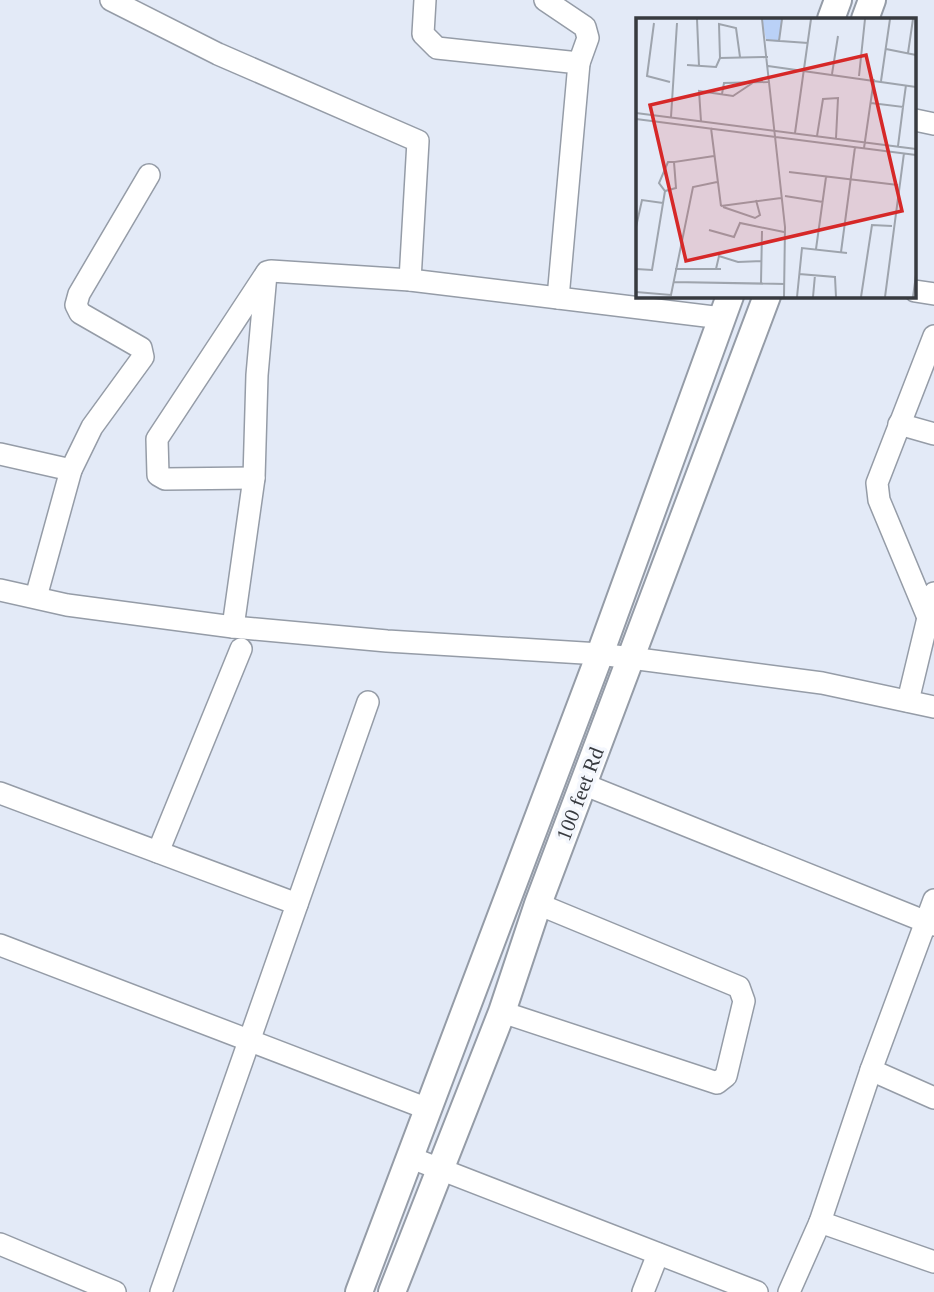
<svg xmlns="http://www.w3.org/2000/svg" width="934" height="1292" viewBox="0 0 934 1292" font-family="Georgia,serif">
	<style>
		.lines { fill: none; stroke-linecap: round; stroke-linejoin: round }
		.minor-casing { stroke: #959ca7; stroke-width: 24 }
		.major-casing { stroke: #959ca7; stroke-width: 30 }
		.minor { stroke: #fff; stroke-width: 21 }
		.major { stroke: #fff; stroke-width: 26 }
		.labels { text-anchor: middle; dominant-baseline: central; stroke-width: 7; stroke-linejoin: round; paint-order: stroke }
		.street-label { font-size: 21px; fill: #373a3f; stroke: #f4f7fd }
		.inset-road { fill: none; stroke: #9ea4ad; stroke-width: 2 }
		.view { fill: #d62828; fill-opacity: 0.15; stroke: #d62828; stroke-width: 3.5 }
		.inset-edge { fill: none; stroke: #373a3f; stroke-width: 3.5 }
	</style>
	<rect width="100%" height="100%" fill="#e3eaf7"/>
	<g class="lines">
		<g class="minor-casing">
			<g id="minor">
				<polyline points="111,0 218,54 418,141 410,280"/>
				<polyline points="425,0 423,34 437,48 579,63 558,298"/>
				<polyline points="545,0 585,27 588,38 579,63"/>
				<polyline points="915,120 934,124"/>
				<polyline points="915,291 934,294"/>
				<polyline points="899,424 934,434"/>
				<polyline points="0,454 71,470"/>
				<polyline points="254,478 165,479 158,475 157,439 267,272 271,271 410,280 722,318"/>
				<polyline points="0,590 67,605 233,627 387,641 600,654 822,683 934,707"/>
				<polyline points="36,597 71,470 92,427 143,357 141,348 80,313 76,305 79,294 149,175"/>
				<polyline points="929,620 879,500 877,483 934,336"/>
				<polyline points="233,627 254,478 257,375 266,274"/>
				<polyline points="908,701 934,593"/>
				<polyline points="583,784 934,925"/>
				<polyline points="0,793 297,904"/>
				<polyline points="158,852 241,649"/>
				<polyline points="0,945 428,1109"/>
				<polyline points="502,1012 717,1083 726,1076 744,1001 739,987 538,904"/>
				<polyline points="871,1070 934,1098"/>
				<polyline points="409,1157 757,1292"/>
				<polyline points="820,1222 934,1262"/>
				<polyline points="0,1244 115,1292"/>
				<polyline points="161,1292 368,702"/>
				<polyline points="643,1292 658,1254"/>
				<polyline points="789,1292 820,1222 871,1070 934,900"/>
			</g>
		</g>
		<g class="major-casing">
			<g id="major">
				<polyline points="831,19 838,0"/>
				<polyline points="865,19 872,0"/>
				<polyline points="359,1292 600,654 730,296"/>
				<polyline points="392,1292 502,1012 538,904 767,296"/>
			</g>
		</g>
		<use href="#minor" class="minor"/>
		<use href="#major" class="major"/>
	</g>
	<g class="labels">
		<g class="street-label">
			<text transform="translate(580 794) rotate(-69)">100 feet Rd</text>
		</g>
	</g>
	<g transform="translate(636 18)">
		<rect width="280" height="280" fill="#e3eaf7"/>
		<path d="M 126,1 L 146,1 L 143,24 L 130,22 Z" fill="#bad1f7"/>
		<path class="inset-road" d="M 61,1 L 63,48M 126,1 L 149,209 L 148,279M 18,5 L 11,58 L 34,64M 130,22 L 172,25M 143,23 L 146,1M 250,31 L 280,37M 272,35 L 277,1M 104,39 L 100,10 L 83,6 L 84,40 L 132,39M 51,47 L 80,49 L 84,40M 132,48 L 280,69M 196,56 L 202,18M 223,58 L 229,1M 245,63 L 254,1M 86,76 L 88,65 L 132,64M 235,85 L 267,89 L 270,67M 0,95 L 280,131M 35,99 L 41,5M 0,101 L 280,137M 65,103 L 63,73 L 97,78 L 118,64M 75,110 L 85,188M 159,115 L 175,1M 181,118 L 187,81 L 202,80 L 200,120M 262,128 L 267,89M 228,130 L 238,61M 38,144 L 32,144 L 23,165 L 29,173 L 40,170 L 38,144 L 78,138M 153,154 L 262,167M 149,178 L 187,184M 85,188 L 145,180M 87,189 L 119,200 L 124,197 L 120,182M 0,209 L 6,182 L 27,185M 73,212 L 98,219 L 104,205 L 148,214M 180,231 L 190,159M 205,234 L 219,129M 0,251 L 16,252 L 29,173M 39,251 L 85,251M 80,251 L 83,238 L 102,244 L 126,243M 163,256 L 199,259 L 200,279M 37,264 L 149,266M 125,265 L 126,213M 0,274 L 35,277 L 57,169 L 81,164M 161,279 L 166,230 L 211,235M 177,279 L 179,257M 225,279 L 236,207 L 256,208M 249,279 L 268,135M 277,279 L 280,257"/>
		<path class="view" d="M 230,37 L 266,193 L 50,243 L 14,87 Z"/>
		<rect width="280" height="280" class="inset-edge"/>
	</g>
</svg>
